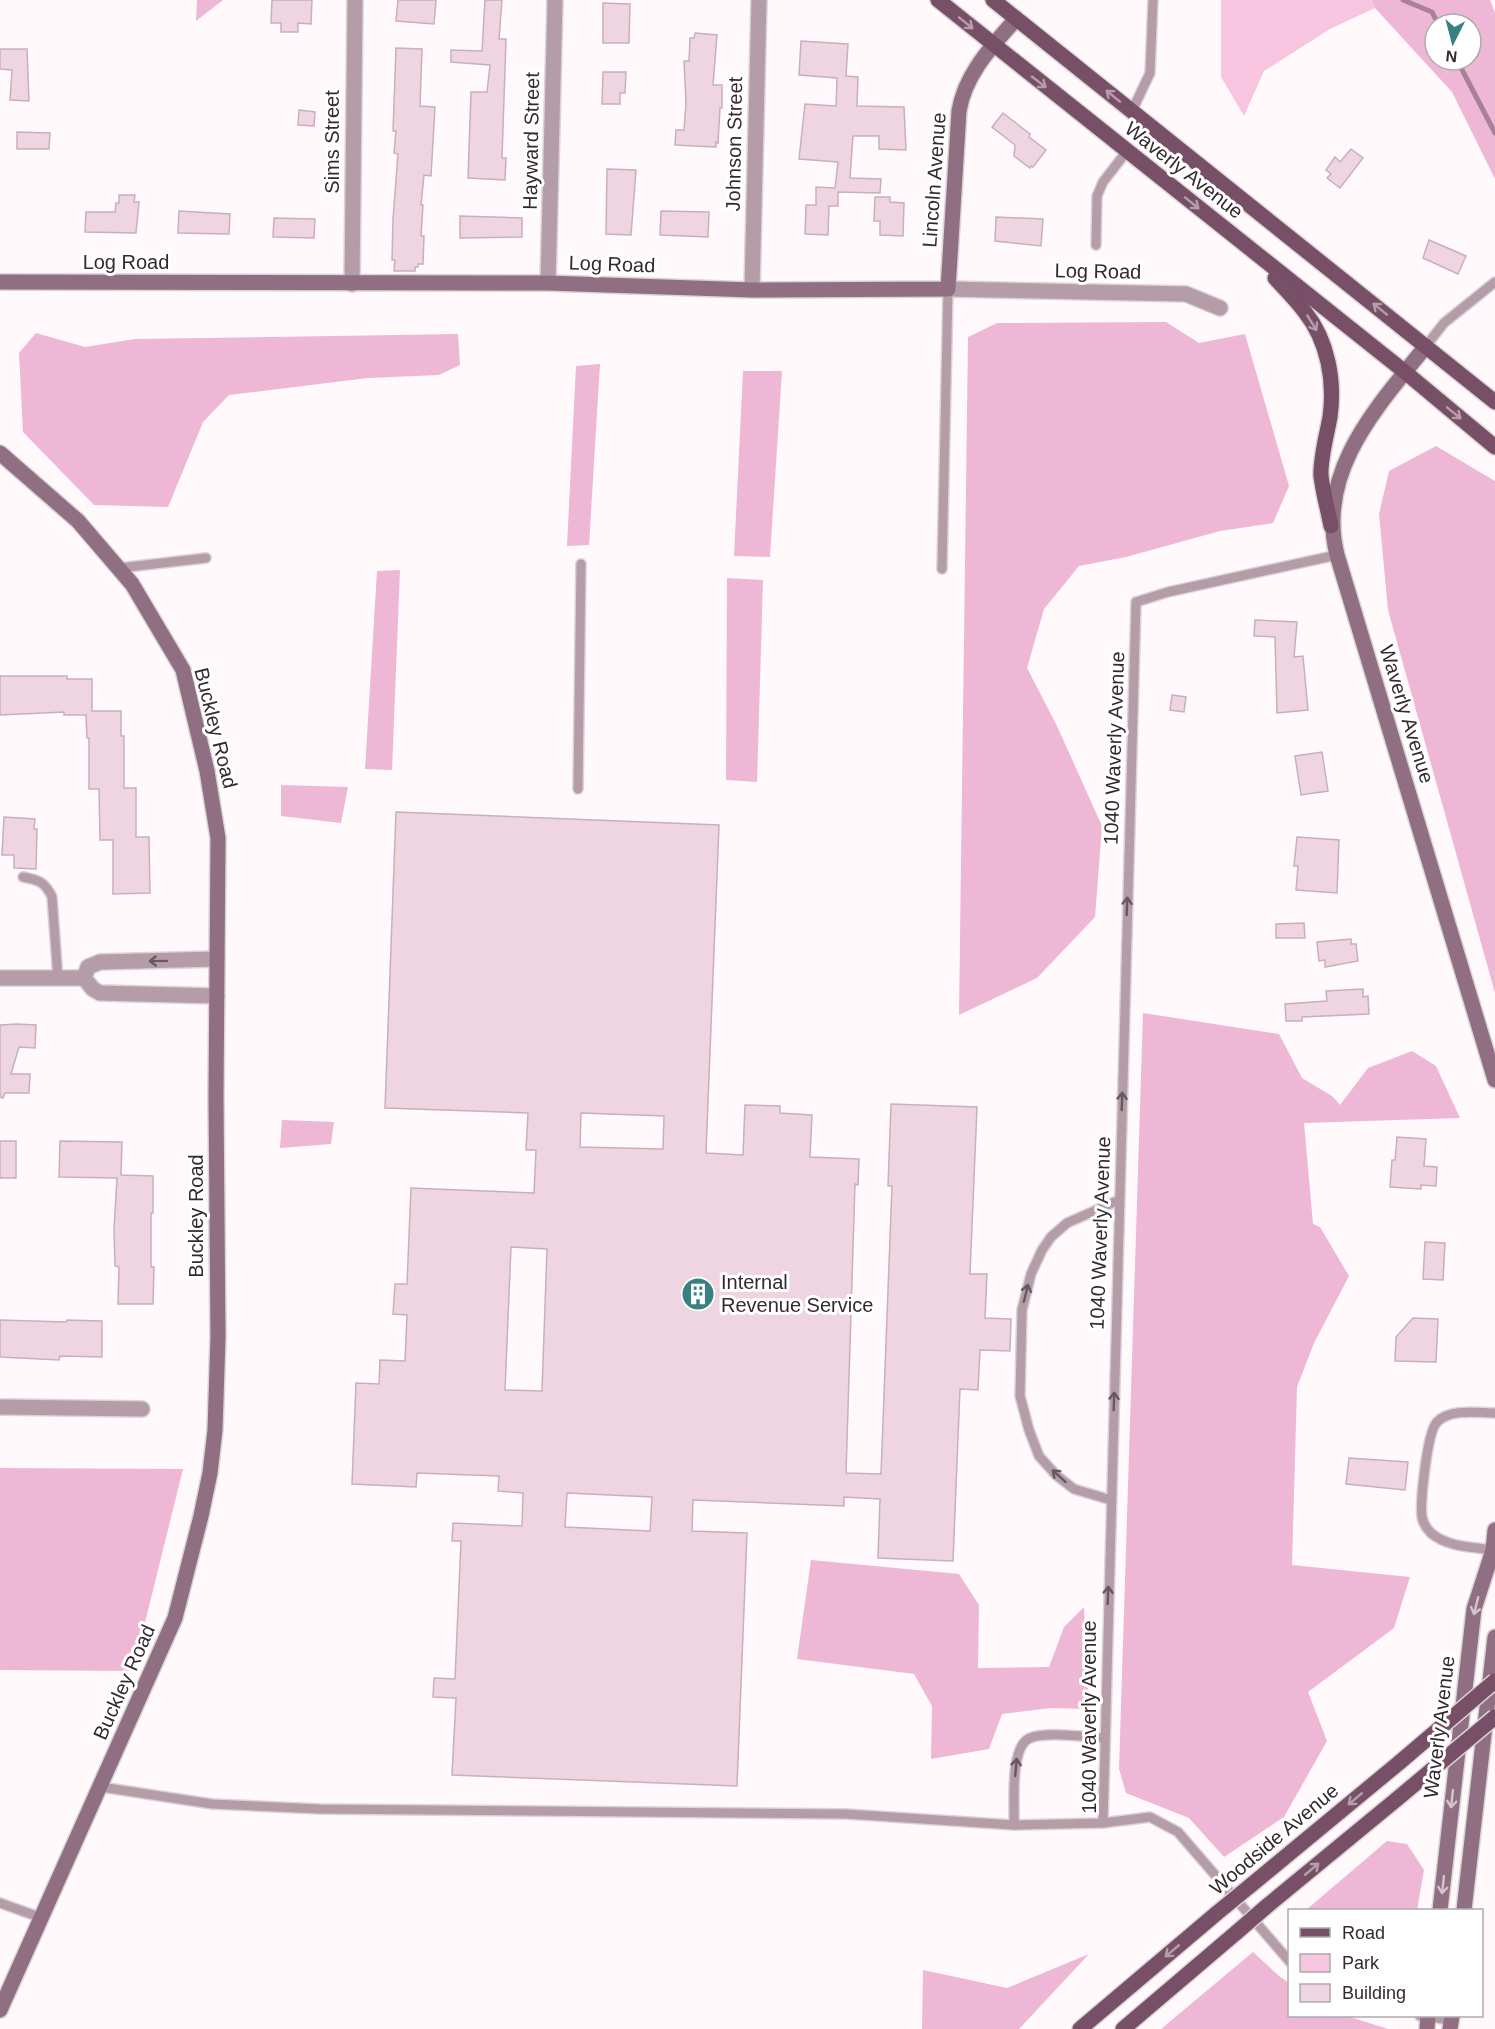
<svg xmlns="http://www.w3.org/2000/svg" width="1495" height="2029" viewBox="0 0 1495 2029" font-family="Arial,sans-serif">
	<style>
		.green { fill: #f8c5e1 }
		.forest { fill: #eeb7d5; fill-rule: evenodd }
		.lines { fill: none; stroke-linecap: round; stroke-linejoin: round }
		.stream { stroke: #a98097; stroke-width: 5 }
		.building { fill: #efd4e2; stroke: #c9afbc; stroke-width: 1.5; fill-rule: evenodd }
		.lane-casing { stroke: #dad4d7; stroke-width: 12 }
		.street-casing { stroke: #dad4d7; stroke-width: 18 }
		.secondary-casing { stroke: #dad4d7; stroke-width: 18 }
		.primary-casing { stroke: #dad4d7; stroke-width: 18 }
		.lane { stroke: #b49ca9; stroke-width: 9 }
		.street { stroke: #b49ca9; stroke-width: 15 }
		.secondary { stroke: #916f82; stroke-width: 15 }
		.primary { stroke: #774f66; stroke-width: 15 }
		.primary-bridge-casing { stroke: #dad4d7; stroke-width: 18; stroke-linecap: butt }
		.primary-bridge { stroke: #774f66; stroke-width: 15 }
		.oneway { stroke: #b49eab }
		.oneway2 { stroke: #675760 }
		.oneway3 { stroke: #d3c5cd }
		.labels { text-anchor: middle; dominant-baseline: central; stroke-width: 6; stroke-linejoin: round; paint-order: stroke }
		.street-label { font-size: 20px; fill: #34292f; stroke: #fff }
		.poi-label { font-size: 20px; fill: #34292f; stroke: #fff; text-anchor: start }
	</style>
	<rect width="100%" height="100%" fill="#fff9fc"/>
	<polygon class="green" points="1221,0 1372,0 1375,8 1330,29 1264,71 1244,116 1221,77"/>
	<g class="forest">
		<polygon points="197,0 223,0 196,21"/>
		<path d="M 1372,0 L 1490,0 L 1495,13 L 1495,179 L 1452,92 L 1375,8 ZM 1435,24 L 1471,24 L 1471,60 L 1435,60 Z"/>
		<polygon points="1166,322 1199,343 1245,334 1289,486 1273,523 1220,531 1126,557 1079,566 1044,609 1027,668 1057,726 1102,826 1095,917 1037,978 959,1015 968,337 997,323"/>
		<polygon points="36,333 85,347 135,339 458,334 460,365 439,375 368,378 229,395 203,422 168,507 94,505 23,432 19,353"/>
		<polygon points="600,364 589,545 567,546 576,366"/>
		<polygon points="743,371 782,371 770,557 734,556"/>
		<polygon points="1436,446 1495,481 1495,993 1388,610 1379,514 1389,471"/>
		<polygon points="400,570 392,770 365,769 377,571"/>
		<polygon points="727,578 763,580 757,782 726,780"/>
		<polygon points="281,785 348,787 341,823 281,816"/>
		<polygon points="1143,1013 1279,1034 1302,1078 1332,1096 1340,1105 1368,1068 1412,1051 1436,1066 1460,1118 1304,1123 1313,1224 1320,1227 1349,1276 1314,1343 1297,1387 1292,1565 1410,1577 1394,1628 1308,1692 1327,1741 1284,1817 1224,1857 1189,1818 1126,1793 1119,1769"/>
		<polygon points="282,1120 334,1122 331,1144 280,1148"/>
		<polygon points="0,1468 183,1469 133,1671 0,1670"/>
		<polygon points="811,1560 959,1574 979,1605 978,1668 1049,1667 1064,1627 1084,1607 1089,1709 1051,1708 1002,1714 989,1749 931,1759 932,1706 914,1674 797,1659"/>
		<polygon points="1387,1841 1407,1844 1424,1870 1417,1910 1306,1910"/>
		<polygon points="1253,1952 1279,1976 1289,1983 1290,2016 1347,2016 1388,2029 1161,2029"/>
		<polygon points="1089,1954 1019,2029 922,2029 923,1970 1007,1988"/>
	</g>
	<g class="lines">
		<g class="stream">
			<polyline points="1403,0 1432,12 1438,24"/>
			<polyline points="1457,60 1495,133"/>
		</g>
	</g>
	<g class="building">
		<polygon points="272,0 312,0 311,24 298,23 298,32 281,32 281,23 271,23"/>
		<polygon points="398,0 436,0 434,24 396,21"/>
		<polygon points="485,0 502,0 499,39 506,39 502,158 506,158 505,180 468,178 471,92 487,92 490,65 451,62 451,50 482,51"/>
		<polygon points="603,3 630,4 629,43 603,43"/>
		<polygon points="695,33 717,35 713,85 722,85 722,108 720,108 718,143 716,142 716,147 675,145 676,130 684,130 686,103 684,61 689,61 690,38 694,38"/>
		<polygon points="801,41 848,44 846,76 858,77 857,106 904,107 906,150 879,149 879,136 853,136 850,178 881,179 880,193 838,192 838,206 829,206 828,235 805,234 806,205 816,205 816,187 835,188 838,162 799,159 805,104 836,106 837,78 799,75"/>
		<polygon points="396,48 422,49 420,106 435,107 431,176 424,175 421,205 423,205 421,236 424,236 423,264 418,264 418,267 415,267 415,271 394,271 395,260 392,260 393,219 398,154 394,153 396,131 393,131"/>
		<polygon points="0,49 27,49 29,101 10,100 12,70 0,69"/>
		<polygon points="603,72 626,72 625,93 620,93 620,104 602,104"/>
		<polygon points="299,110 315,112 314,126 298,125"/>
		<polygon points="1003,113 1030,134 1029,137 1046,150 1033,167 1031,166 1030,168 1014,156 1015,145 992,127"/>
		<polygon points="17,132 50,133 49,149 17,149"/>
		<polygon points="1351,149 1363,158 1340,188 1327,178 1331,174 1326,170 1335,157 1340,162"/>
		<polygon points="607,169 636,170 631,235 606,234"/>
		<polygon points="119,195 135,195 134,202 139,202 136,233 85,232 86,212 115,212 116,203 119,203"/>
		<polygon points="875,197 890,197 890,202 904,203 903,236 880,235 880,221 874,221"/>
		<polygon points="179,211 230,214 229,234 178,233"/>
		<polygon points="661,211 709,212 708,237 660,235"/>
		<polygon points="460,216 522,218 522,237 460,238"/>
		<polygon points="996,217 1043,219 1041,246 995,241"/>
		<polygon points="274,218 315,219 314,238 273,237"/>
		<polygon points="1429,240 1466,256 1458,274 1423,258"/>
		<polygon points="1255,620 1297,622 1294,657 1303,656 1308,710 1277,713 1275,637 1254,636"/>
		<polygon points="0,676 67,676 67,679 92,679 92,711 121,711 121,736 124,736 124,788 136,788 136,837 149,837 150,893 113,894 113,840 100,840 99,789 89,789 89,738 87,738 86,715 64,715 64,712 0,715"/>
		<polygon points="1172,695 1186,697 1184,712 1170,710"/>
		<polygon points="1322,752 1328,791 1301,795 1295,756"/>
		<path d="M 396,812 L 719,825 L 706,1153 L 743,1155 L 745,1105 L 780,1106 L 780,1113 L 812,1115 L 810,1157 L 859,1159 L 858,1185 L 855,1184 L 846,1473 L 881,1474 L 892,1186 L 888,1186 L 891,1104 L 977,1107 L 970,1274 L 987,1274 L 985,1318 L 1011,1319 L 1010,1351 L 980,1350 L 978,1390 L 960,1389 L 953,1561 L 878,1558 L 880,1499 L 844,1497 L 844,1506 L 693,1500 L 692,1531 L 747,1533 L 737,1786 L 452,1775 L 456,1698 L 433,1697 L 434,1678 L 455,1679 L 461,1541 L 452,1541 L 453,1523 L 522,1526 L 523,1493 L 498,1491 L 499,1476 L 417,1473 L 416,1487 L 352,1484 L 356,1383 L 379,1384 L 380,1360 L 405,1361 L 407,1315 L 393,1314 L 395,1284 L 407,1284 L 411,1188 L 534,1193 L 536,1150 L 526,1150 L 528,1113 L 385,1108 ZM 581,1113 L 664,1116 L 663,1149 L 580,1147 ZM 511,1247 L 547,1249 L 542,1391 L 505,1390 ZM 567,1493 L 652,1497 L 650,1531 L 565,1527 Z"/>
		<polygon points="4,817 35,819 34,829 37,829 36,869 14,868 14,855 2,855"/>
		<polygon points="1297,837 1339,840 1337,893 1296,890 1298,866 1294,866"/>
		<polygon points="1304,923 1305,938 1276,938 1276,924"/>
		<polygon points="1351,939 1351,944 1356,944 1358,961 1325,967 1325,960 1319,961 1317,942"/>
		<polygon points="1363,989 1363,997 1368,996 1369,1014 1302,1017 1302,1021 1286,1021 1285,1004 1327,1001 1326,991"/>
		<polygon points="17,1024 36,1025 35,1048 19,1047 11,1074 30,1074 29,1093 5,1093 3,1098 0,1097 0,1025"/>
		<polygon points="1397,1137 1426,1139 1424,1166 1437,1167 1436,1186 1421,1185 1421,1189 1390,1187 1392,1160 1395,1160"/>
		<rect x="0" y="1141" width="16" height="37"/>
		<polygon points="60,1141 122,1142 121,1175 153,1176 153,1213 151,1213 151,1267 154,1267 153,1304 118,1304 119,1267 115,1266 114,1230 117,1178 59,1177"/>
		<polygon points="1425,1242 1445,1243 1443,1280 1423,1279"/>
		<polygon points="1413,1318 1438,1319 1436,1362 1395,1361 1396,1337"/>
		<polygon points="0,1320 66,1322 67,1320 102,1321 102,1357 60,1356 59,1360 0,1357"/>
		<polygon points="1349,1458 1408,1462 1405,1490 1346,1484"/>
	</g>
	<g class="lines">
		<g class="lane-casing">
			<g id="lane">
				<polyline points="1132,111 1150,73 1153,0"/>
				<polyline points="1096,245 1097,196 1103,182 1127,151"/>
				<polyline points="1426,346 1444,323 1495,282"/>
				<polyline points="119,568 206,558"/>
				<polyline points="942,569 948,289"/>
				<polyline points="578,789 581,564"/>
				<path d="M 23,877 C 39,880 45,882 52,897 L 58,979"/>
				<polyline points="1111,1500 1074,1489 1056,1475 1039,1456 1029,1430 1020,1396 1022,1310 1031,1274 1042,1250 1051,1237 1067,1223 1119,1200"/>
				<path d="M 1493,1550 C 1472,1547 1447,1547 1431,1533 C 1427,1529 1423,1523 1422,1517 C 1420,1503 1427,1432 1437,1422 C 1451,1408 1477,1413 1495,1413"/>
				<polyline points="101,1787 212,1804 320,1809 846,1814 1014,1825 1103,1823 1150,1817 1178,1832 1290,1962"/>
				<polyline points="1103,1823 1136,602 1168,592 1337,555"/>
				<path d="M 1014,1825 C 1015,1805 1009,1747 1030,1738 C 1045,1731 1087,1737 1104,1738"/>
				<polyline points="0,1903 42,1918"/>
				<polyline points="1420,2016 1451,2020"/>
			</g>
		</g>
		<g class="street-casing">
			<g id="street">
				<polyline points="548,283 555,0"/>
				<polyline points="352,284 355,0"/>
				<polyline points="948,289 1186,294 1220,308"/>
				<polyline points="752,290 759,0"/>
				<polyline points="217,959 100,962 88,967 84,978 93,989 100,993 217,996"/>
				<polyline points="0,978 84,978"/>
				<polyline points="0,1407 142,1409"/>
			</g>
		</g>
		<g class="secondary-casing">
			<g id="secondary">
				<path d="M 0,282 L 548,283 L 752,290 L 948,289 L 959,111 C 965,74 992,46 1016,19"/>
				<path d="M 1426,346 C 1378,406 1316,471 1337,555 L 1495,1080"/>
				<polyline points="0,453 78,521 132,584 183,670 207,771 218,838 216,1097 218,1337 215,1430 210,1473 201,1516 175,1618 0,2010"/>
				<polyline points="1440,1910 1474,1609 1493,1550 1495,1530"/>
				<polyline points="1464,1910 1495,1637"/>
				<polyline points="1427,2029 1428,2016"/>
				<polyline points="1450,2029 1452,2016"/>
			</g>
		</g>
		<g class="primary-casing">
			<g id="primary">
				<polyline points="938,0 1405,372 1495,447"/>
				<polyline points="993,0 1495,402"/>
				<path d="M 1275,278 C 1285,289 1296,300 1305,312 C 1328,341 1335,381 1330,417 C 1327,434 1320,459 1321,476 C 1323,493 1328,510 1331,526"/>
				<polyline points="1250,1886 1400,1762"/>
				<polyline points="1267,1906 1397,1799"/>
				<polyline points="1080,2029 1217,1913"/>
				<polyline points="1123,2029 1237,1932"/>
			</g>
		</g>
		<use href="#lane" class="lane"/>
		<use href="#street" class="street"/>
		<use href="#secondary" class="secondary"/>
		<use href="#primary" class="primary"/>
		<g class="primary-bridge-casing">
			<g id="primary-bridge">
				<polyline points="1400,1762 1495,1681"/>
				<polyline points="1397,1799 1495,1717"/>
				<polyline points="1217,1913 1250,1886"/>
				<polyline points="1237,1932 1267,1906"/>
			</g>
		</g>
		<use href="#primary-bridge" class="primary-bridge"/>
	</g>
	<defs><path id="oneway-shaft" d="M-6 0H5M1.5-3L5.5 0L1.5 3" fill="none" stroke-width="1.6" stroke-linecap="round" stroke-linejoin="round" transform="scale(1.5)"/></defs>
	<g class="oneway">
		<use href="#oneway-shaft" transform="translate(966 23) rotate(39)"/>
		<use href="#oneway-shaft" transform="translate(1039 82) rotate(38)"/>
		<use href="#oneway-shaft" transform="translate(1113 96) rotate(-141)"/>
		<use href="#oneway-shaft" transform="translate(1192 203) rotate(39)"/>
		<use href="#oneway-shaft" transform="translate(1380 309) rotate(-141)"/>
		<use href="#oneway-shaft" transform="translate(1312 323) rotate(58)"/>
		<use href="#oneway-shaft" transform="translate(1454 413) rotate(39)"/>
		<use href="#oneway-shaft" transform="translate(1355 1799) rotate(140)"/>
		<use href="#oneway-shaft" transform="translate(1312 1869) rotate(-40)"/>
		<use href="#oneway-shaft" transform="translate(1172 1951) rotate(140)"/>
	</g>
	<g class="oneway2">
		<use href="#oneway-shaft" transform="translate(1127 906) rotate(-88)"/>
		<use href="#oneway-shaft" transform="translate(158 961) rotate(179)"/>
		<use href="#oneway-shaft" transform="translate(1122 1101) rotate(-88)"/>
		<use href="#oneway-shaft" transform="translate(1026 1293) rotate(-76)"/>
		<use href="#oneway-shaft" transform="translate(1114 1401) rotate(-88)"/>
		<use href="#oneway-shaft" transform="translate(1059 1476) rotate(-138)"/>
		<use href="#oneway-shaft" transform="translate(1108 1595) rotate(-88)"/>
		<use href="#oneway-shaft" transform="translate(1016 1767) rotate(-85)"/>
	</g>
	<g class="oneway3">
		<use href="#oneway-shaft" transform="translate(1476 1606) rotate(104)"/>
		<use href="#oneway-shaft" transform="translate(1452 1799) rotate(96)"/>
		<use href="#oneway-shaft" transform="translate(1443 1885) rotate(96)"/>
	</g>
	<defs>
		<g id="building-disc" transform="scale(1.725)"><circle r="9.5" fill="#388180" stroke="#fff"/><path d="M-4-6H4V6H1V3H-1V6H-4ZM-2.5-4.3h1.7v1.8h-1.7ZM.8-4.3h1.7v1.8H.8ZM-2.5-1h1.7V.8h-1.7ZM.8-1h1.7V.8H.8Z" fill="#fff"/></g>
	</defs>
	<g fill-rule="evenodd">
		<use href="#building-disc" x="698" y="1294"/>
	</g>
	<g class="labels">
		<g class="street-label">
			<text transform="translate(531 141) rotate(-89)">Hayward Street</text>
			<text transform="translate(332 142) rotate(-90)">Sims Street</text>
			<text transform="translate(734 144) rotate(-89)">Johnson Street</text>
			<text transform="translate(1184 170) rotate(38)">Waverly Avenue</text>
			<text transform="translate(934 180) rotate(-86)">Lincoln Avenue</text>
			<text x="126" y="262">Log Road</text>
			<text transform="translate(612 264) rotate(2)">Log Road</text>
			<text transform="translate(1098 271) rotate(1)">Log Road</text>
			<text transform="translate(1407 714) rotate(73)">Waverly Avenue</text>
			<text transform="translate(216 728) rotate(76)">Buckley Road</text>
			<text transform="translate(1114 748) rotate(-88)">1040 Waverly Avenue</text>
			<text transform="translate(196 1216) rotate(-90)">Buckley Road</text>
			<text transform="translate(1100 1233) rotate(-88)">1040 Waverly Avenue</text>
			<text transform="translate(124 1682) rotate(-66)">Buckley Road</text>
			<text transform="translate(1089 1717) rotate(-90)">1040 Waverly Avenue</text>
			<text transform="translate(1439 1727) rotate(-83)">Waverly Avenue</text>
			<text transform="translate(1274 1839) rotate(-40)">Woodside Avenue</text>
		</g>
		<g class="poi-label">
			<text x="721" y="1282">Internal<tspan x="721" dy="23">Revenue Service</tspan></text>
		</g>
	</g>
	<rect x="1288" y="1909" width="195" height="108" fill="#ffffff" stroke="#aea9ac" stroke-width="1.5"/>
	<rect x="1300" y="1928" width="30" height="9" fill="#774f66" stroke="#aea9ac" stroke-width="1.5"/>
	<text x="1342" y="1939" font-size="18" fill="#34292f">Road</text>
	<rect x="1300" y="1954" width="30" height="18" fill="#f8c5e1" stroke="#aea9ac" stroke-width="1.5"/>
	<text x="1342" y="1969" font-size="18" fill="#34292f">Park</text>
	<rect x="1300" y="1984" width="30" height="18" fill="#efd4e2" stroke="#aea9ac" stroke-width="1.5"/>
	<text x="1342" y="1999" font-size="18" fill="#34292f">Building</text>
	<g transform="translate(1453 42) rotate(186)"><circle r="28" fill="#ffffff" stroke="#aea9ac" stroke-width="1.5"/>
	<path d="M0-4.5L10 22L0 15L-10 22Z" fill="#388180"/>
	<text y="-9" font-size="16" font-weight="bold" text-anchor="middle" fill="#34292f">N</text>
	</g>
</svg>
